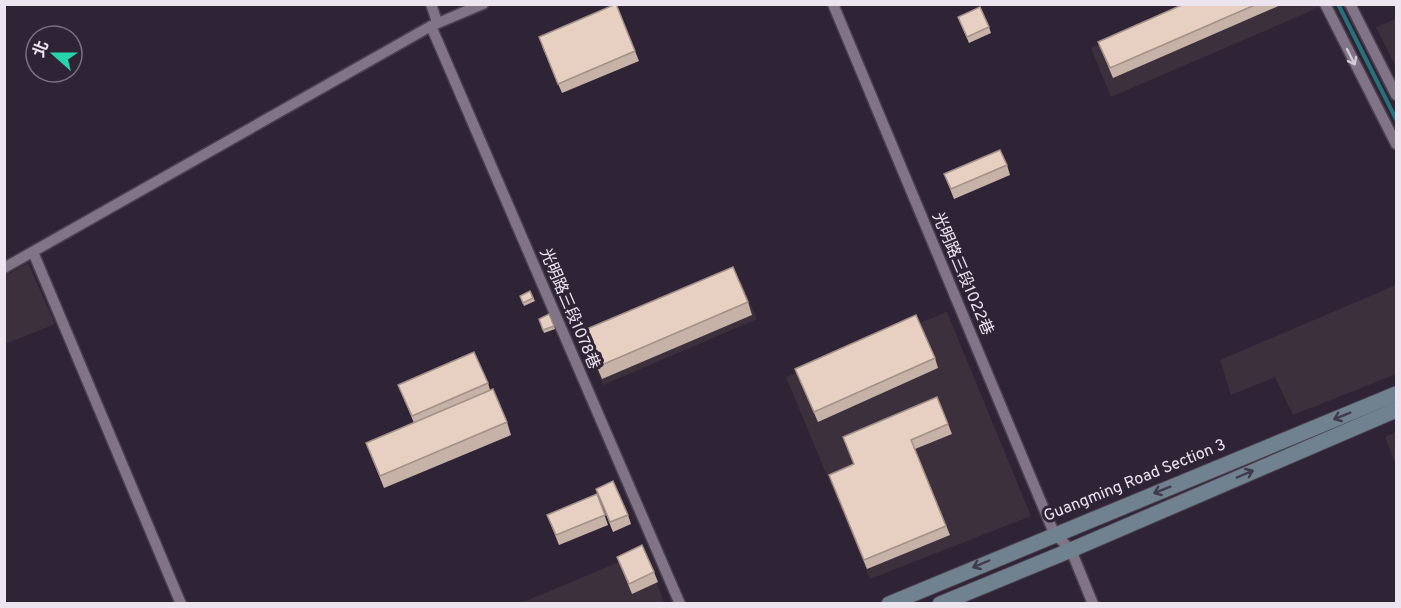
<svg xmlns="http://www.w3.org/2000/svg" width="1401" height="608" viewBox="0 0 1401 608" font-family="Overpass,'Noto Sans TC',sans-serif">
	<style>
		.industrial { fill: #3d303d }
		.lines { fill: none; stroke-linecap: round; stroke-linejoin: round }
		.stream { stroke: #26727c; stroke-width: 4 }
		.street-casing { stroke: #4a414f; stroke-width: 13 }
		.secondary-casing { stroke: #4a414f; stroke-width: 17 }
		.street { stroke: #817487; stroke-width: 10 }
		.secondary { stroke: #70818f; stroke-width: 15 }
		.wall { fill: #c7b2a7 }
		.building { fill: #e7cfc2; stroke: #a29188; stroke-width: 1.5 }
		.oneway { stroke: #d1c9d6 }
		.oneway2 { stroke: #3f3b4c }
		.labels { text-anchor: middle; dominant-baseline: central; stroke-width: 6; stroke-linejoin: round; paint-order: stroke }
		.street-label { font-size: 16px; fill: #ece5f0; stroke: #2f2435 }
	</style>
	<rect width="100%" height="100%" fill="#2f2435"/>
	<g class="industrial">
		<polygon points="1318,4 1320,7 1111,97 1091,48 1189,5"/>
		<polygon points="1396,19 1396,67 1376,27"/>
		<polygon points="28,263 55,324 5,344 5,276"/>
		<polygon points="741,281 757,319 603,385 587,347"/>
		<polygon points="1396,285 1396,374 1293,415 1275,377 1231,395 1220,360"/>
		<polygon points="947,312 1031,516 870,579 786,377"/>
		<polygon points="1396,432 1396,465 1385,437"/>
		<polygon points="645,551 664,603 519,604"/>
	</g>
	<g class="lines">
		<polyline class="stream" points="1338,4 1396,119"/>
		<g class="street-casing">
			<g id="street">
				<polyline points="431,4 437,22"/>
				<polyline points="833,4 1054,533 1071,550 1093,604"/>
				<polyline points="1325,4 1396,144"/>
				<polyline points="1350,4 1396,95"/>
				<polyline points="431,26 680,604"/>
				<polyline points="33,252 181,604"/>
				<polyline points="4,268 431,26 483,4"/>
			</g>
		</g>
		<g class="secondary-casing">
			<g id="secondary">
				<polyline points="889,604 1396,394"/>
				<polyline points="940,604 1071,550 1396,410"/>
			</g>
		</g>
		<use href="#street" class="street"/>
		<use href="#secondary" class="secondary"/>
	</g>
	<g class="wall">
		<polygon points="1184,4 1283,4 1113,78 1098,42"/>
		<polygon points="958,17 989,27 991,33 969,43"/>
		<polygon points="542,46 635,51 639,61 562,93"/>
		<polygon points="1007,165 1010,175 954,199 944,174"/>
		<polygon points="530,291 535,301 524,306 520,296"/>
		<polygon points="748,302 752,315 602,379 582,331"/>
		<polygon points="549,314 555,329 544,333 539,319"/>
		<polygon points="935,358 938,368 818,422 795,369"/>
		<polygon points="488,383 490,390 507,422 511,435 384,488 366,443 414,423 398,385"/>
		<polygon points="948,424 952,434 915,449 950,535 867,569 829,475"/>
		<polygon points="596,489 628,515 631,524 613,532"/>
		<polygon points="597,494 608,525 559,545 547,515"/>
		<polygon points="617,557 654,572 658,582 632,594"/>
	</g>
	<g class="building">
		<polygon points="616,4 635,51 558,84 539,37"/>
		<polygon points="1184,4 1257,4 1110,68 1098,42"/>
		<polygon points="980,7 989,27 967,37 958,17"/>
		<polygon points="1000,150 1007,165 951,189 944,174"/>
		<polygon points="733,267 748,302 597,367 582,331"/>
		<polygon points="530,291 533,298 523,303 520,296"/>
		<polygon points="549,314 554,326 543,330 539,319"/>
		<polygon points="916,315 935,358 814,412 795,369"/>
		<polygon points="474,352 488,383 412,416 398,385"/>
		<polygon points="493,389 507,422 380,476 366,443"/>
		<polygon points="937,397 948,424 911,440 946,526 864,560 829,475 854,464 843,437"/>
		<polygon points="613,481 628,515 610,522 596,489"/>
		<polygon points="597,494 605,515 556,535 547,515"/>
		<polygon points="642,545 654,572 629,584 617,557"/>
	</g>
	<defs><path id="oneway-shaft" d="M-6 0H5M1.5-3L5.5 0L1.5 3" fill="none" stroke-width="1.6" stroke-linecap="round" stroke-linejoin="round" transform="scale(1.5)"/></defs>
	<use class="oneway" href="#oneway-shaft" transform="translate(1351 57) rotate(63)"/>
	<g class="oneway2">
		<use href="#oneway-shaft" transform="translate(1342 416) rotate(158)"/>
		<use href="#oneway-shaft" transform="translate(1245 474) rotate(-23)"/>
		<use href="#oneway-shaft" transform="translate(1162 490) rotate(158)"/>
		<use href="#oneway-shaft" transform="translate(981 564) rotate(157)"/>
	</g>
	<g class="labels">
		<g class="street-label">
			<text transform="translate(962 274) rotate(67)">光明路三段1022巷</text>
			<text transform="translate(569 309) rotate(67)">光明路三段1078巷</text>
			<text transform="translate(1135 481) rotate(-22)">Guangming Road Section 3</text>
		</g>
	</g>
	<rect width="1401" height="608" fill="none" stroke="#ece5f0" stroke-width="12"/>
	<g transform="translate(54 54) rotate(291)"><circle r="28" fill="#2f2435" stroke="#7b7180" stroke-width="1.5"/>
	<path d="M0-4.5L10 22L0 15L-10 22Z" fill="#27d5ad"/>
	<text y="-9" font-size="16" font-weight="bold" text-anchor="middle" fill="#ece5f0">北</text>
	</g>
</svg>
